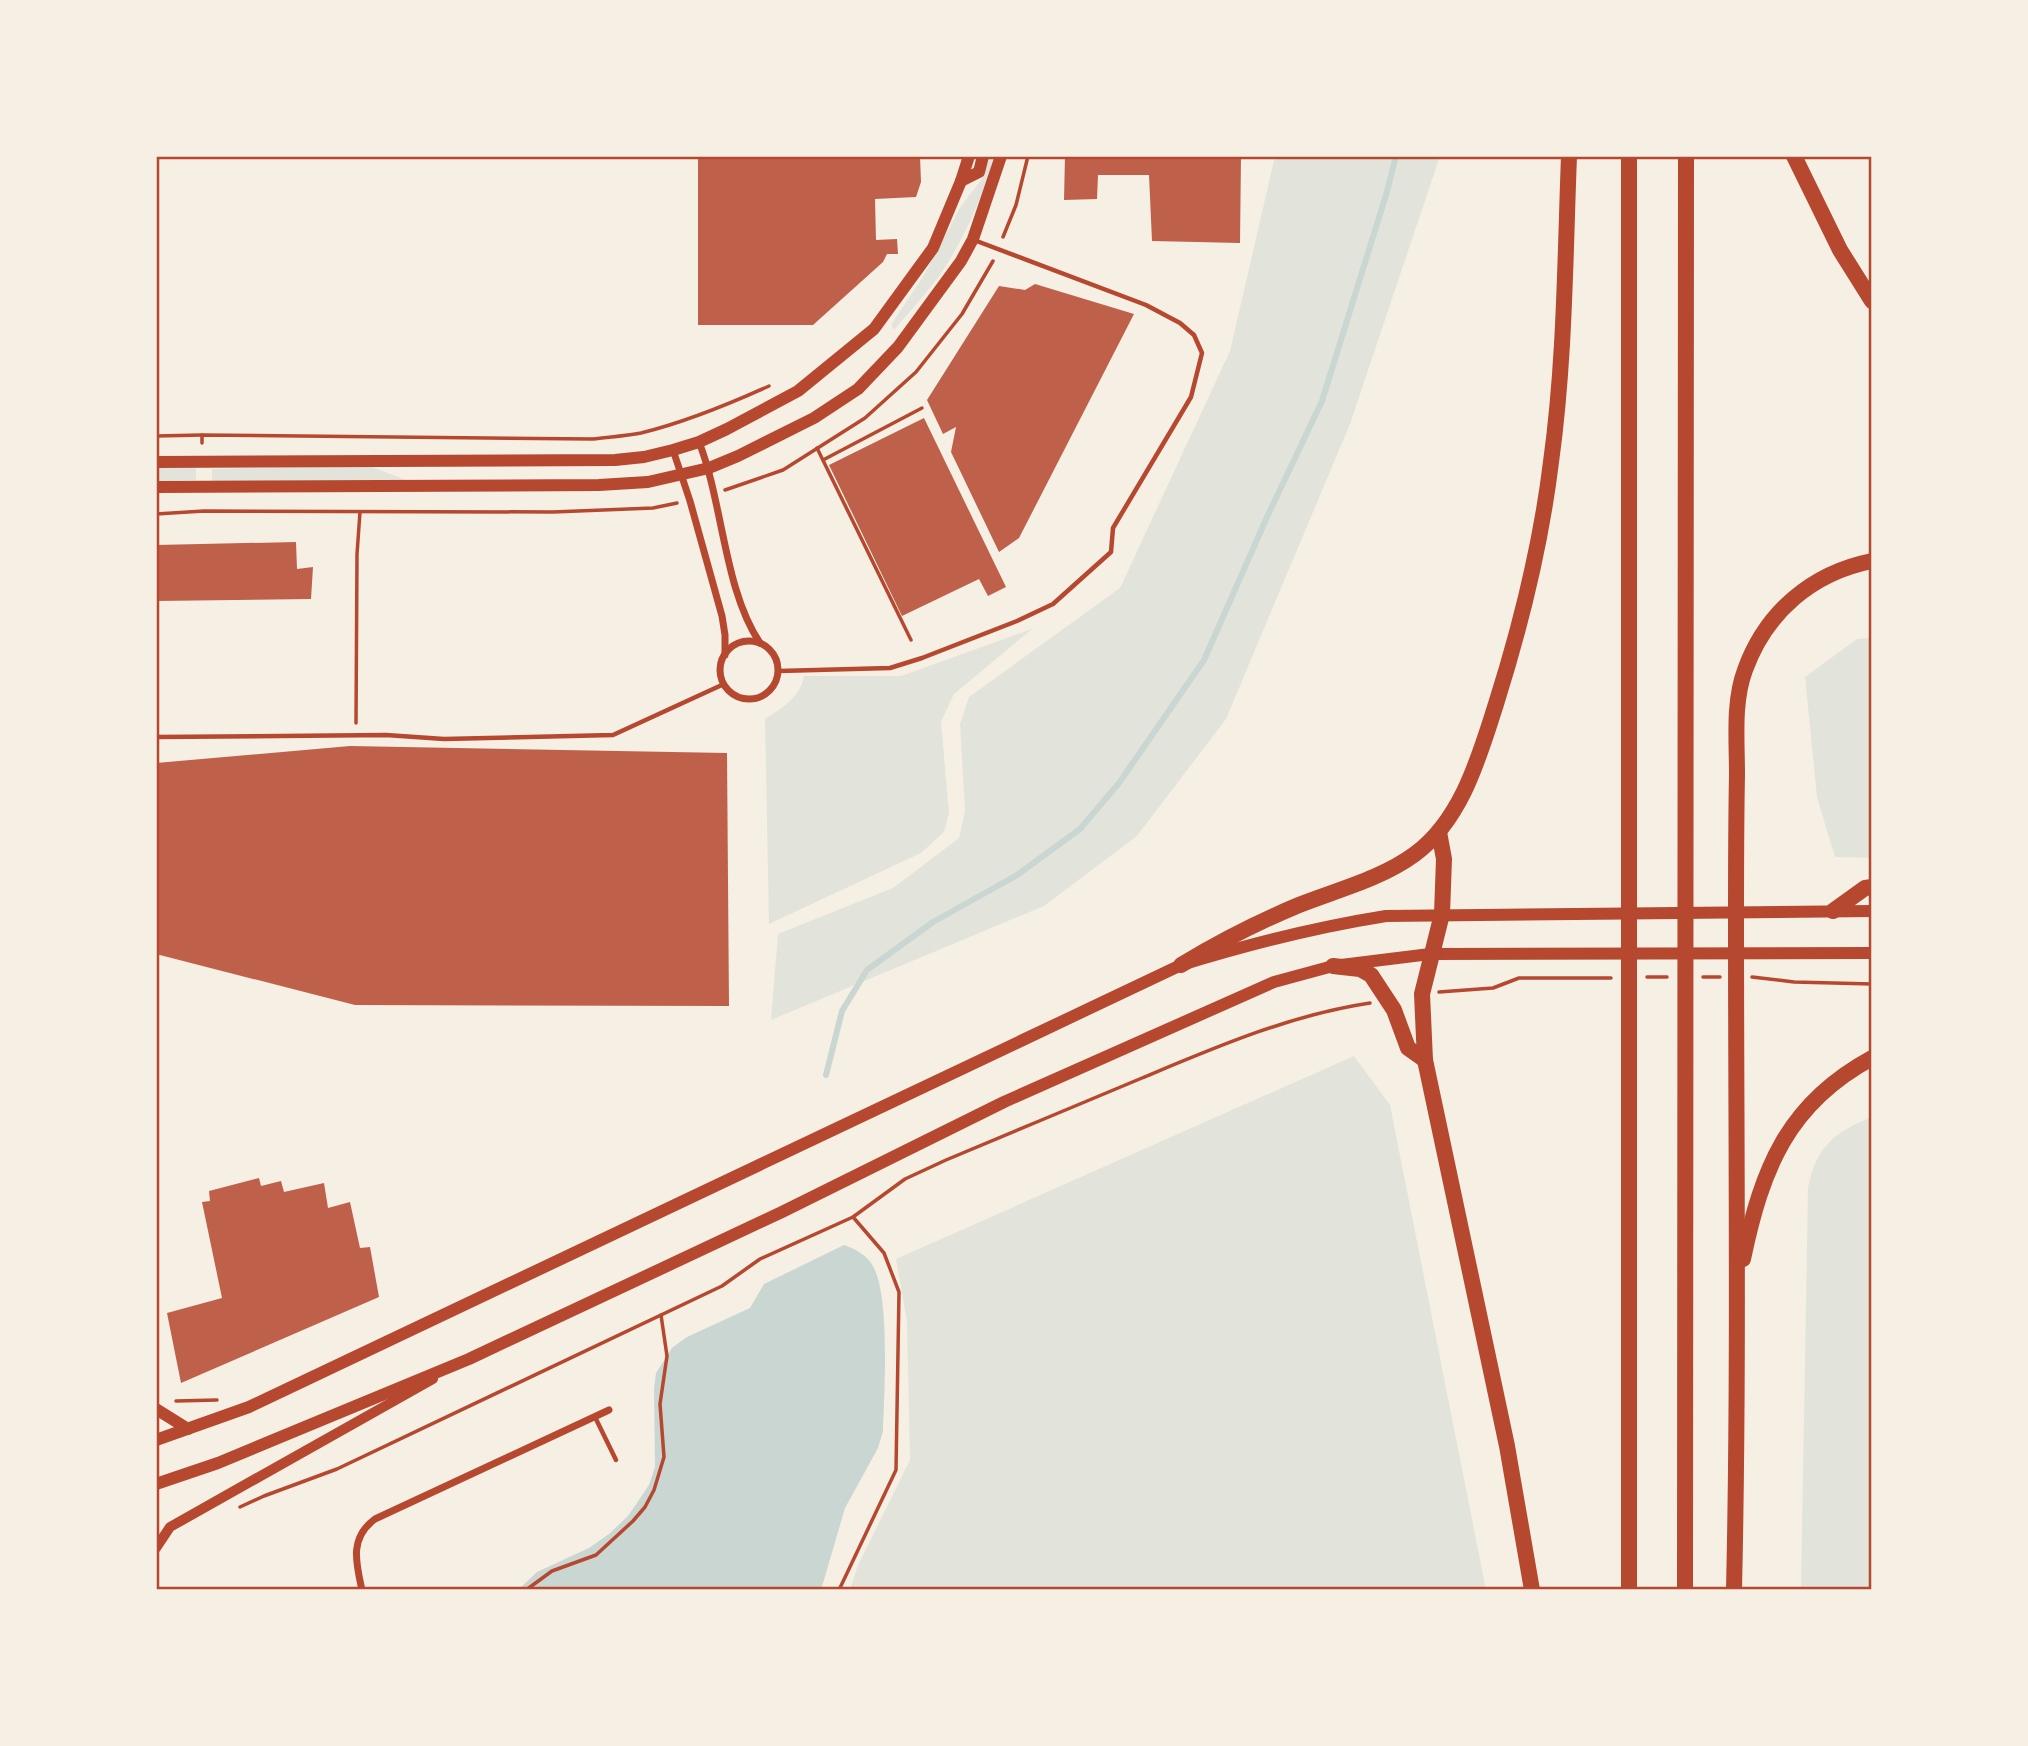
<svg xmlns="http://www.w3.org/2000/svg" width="2028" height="1746" viewBox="0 0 2028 1746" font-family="Raleway,sans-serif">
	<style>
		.green { fill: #e2e4dc }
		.water { fill: #c9d6d2 }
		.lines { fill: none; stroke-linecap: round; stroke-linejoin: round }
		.stream { stroke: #c9d6d2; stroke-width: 6 }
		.building { fill: #bf614a }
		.path { stroke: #b5482f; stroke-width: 3.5 }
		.service { stroke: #b5482f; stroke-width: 4.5 }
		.minor { stroke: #b5482f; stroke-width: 7 }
		.tertiary { stroke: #b5482f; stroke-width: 10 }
		.secondary { stroke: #b5482f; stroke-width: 12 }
		.motorway { stroke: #b5482f; stroke-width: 16 }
		.neatline { fill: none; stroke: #b5482f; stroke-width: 2.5 }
	</style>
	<rect width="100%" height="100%" fill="#f6efe4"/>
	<g class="green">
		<path d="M 988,156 L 994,156 C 983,197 964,239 940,275 C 926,294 909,312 894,330 L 891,325 L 924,275 L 961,206 L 982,179 Z"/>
		<polygon points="1275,156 1440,156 1350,424 1226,719 1137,836 1044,906 771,1020 778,934 893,888 959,838 965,811 960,724 969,697 1120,588 1230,351"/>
		<polygon points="367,465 406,480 212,481 212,469"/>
		<polygon points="196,467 196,480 156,481 156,468"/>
		<path d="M 1032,629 L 954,694 L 941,722 L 949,813 L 944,832 L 921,853 L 769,924 L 765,719 C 783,707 800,698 804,676 L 901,676 Z"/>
		<polygon points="1872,638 1872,858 1835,857 1817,797 1805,677 1857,639"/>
		<polygon points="1354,1056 1390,1105 1486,1590 850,1590 858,1565 910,1460 907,1321 896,1259"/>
		<path d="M 1872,1117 L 1872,1590 L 1801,1590 L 1808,1188 C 1816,1147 1834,1132 1872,1117 Z"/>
	</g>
	<path class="water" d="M 844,1245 C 854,1249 864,1253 871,1263 C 891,1290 884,1395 883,1431 L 878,1448 L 845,1508 L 821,1590 L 518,1590 L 537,1572 L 589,1548 L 609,1534 L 628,1516 L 649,1485 L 655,1467 L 654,1389 L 656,1373 L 672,1348 L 687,1337 L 750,1308 L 764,1284 Z"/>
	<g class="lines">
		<polyline class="stream" points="826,1075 842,1011 867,970 933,922 1017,875 1080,829 1119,783 1204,660 1267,517 1322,401 1386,195 1396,156"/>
	</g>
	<g class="building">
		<polygon points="698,156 920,156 921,182 916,197 875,199 876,240 897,239 898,254 887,254 883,262 813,325 698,325"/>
		<polygon points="1065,156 1241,156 1240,243 1152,241 1149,175 1098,175 1097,199 1064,200"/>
		<polygon points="1035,284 1134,314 1019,538 999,552 951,452 956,427 943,434 927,400 999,286 1025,290"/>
		<polygon points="924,418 1006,587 988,596 979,579 902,616 829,465"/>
		<polygon points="296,542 297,569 313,567 311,599 156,601 156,545"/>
		<polygon points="350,746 727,753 729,1006 355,1005 156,954 156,763"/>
		<polygon points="259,1178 261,1186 281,1181 284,1192 324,1183 328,1208 350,1202 360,1248 370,1247 379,1297 181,1383 167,1313 222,1298 202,1202 210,1201 209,1191"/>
	</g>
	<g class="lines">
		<g class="path">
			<polyline points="1003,237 1016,205 1028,156"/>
			<polyline points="156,436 202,435"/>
			<path d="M 202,443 L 202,435 L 593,439 C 609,437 626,436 641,433 C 686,422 727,405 769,386"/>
			<polyline points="817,448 911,640"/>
			<polyline points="823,460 922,408"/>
			<polyline points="725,490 783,470 865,418 916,372 962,314 993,261"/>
			<polyline points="156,514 204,511 553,512 653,508 677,503"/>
			<polyline points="356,723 357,554 360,512"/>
			<polyline points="1647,977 1667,977"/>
			<polyline points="1703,977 1720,977"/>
			<polyline points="1752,977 1794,982 1872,984"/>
			<polyline points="1439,992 1493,988 1519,978 1611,978"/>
			<polyline points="176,1401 217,1400"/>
			<path d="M 240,1507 L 264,1496 L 337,1469 L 722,1286 L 760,1259 L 853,1217 L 905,1179 L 946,1160 C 1011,1133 1077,1105 1142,1078 C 1216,1047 1290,1015 1370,1003"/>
			<polyline points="526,1590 552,1571 596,1555 633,1521 645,1507 654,1490 664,1457 660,1404 667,1356 661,1315"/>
			<polyline points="839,1590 896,1470 899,1292 884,1253 853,1217"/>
		</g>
		<g class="service">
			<polyline points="779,671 890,668 922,658 1017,621 1053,604 1111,552 1113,528 1191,397 1202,353 1194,335 1180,323 1146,305 974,240"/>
			<polyline points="156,737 386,735 444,739 613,735 724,684"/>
			<polyline points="595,1417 616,1460"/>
		</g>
		<g class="minor">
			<path d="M 699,442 C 723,503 724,590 760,643"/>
			<polyline points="673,450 690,501 722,616 725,635 725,655"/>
			<circle cx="749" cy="670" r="29"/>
			<path d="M 362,1590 C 356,1563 349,1538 375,1519 L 609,1410"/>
		</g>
		<polyline class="tertiary" points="156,1548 170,1527 433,1379"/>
		<g class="secondary">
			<polyline points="961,181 979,172 983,156"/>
			<polyline points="156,462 615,460 644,457 673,450 699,442 727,429 798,391 874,329 933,248 961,181 969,156"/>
			<polyline points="156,487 599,485 648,482 709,468 738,456 814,418 858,389 898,347 961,261 973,239 1001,156"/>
			<polyline points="156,1409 188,1429"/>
			<path d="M 156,1440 L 249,1407 L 1181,965 C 1249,944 1317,927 1386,916 L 1872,911"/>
			<polyline points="156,1484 218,1463 469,1359 782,1212 1004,1102 1274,982 1333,966 1430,954 1872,953"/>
		</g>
		<g class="motorway">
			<polyline points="1629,156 1629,1590"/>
			<polyline points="1794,156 1840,250 1872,301"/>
			<polyline points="1439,832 1444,859 1442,914 1422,994 1425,1060 1507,1446 1532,1590"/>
			<polyline points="1833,911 1865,888 1872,887"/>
			<path d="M 1181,965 C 1219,942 1258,922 1299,905 C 1337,890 1381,879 1415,854 C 1462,819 1479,757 1496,704 C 1521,625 1541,544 1551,462 C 1565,361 1565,258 1569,156"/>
			<polyline points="1333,966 1360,969 1371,975 1394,1010 1408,1048 1425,1060"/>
			<path d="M 1743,1259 C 1762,1169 1787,1104 1872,1058"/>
			<polyline points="1685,1590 1686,156"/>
			<path d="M 1734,1590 C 1739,1368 1736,1145 1736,923 C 1736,873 1736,824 1737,774 C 1737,740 1733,702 1745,670 C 1766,612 1812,573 1872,561"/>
		</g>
	</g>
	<rect width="2028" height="1746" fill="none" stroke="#f6efe4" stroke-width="315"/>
	<rect x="158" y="158" width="1712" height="1430" class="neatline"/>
</svg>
